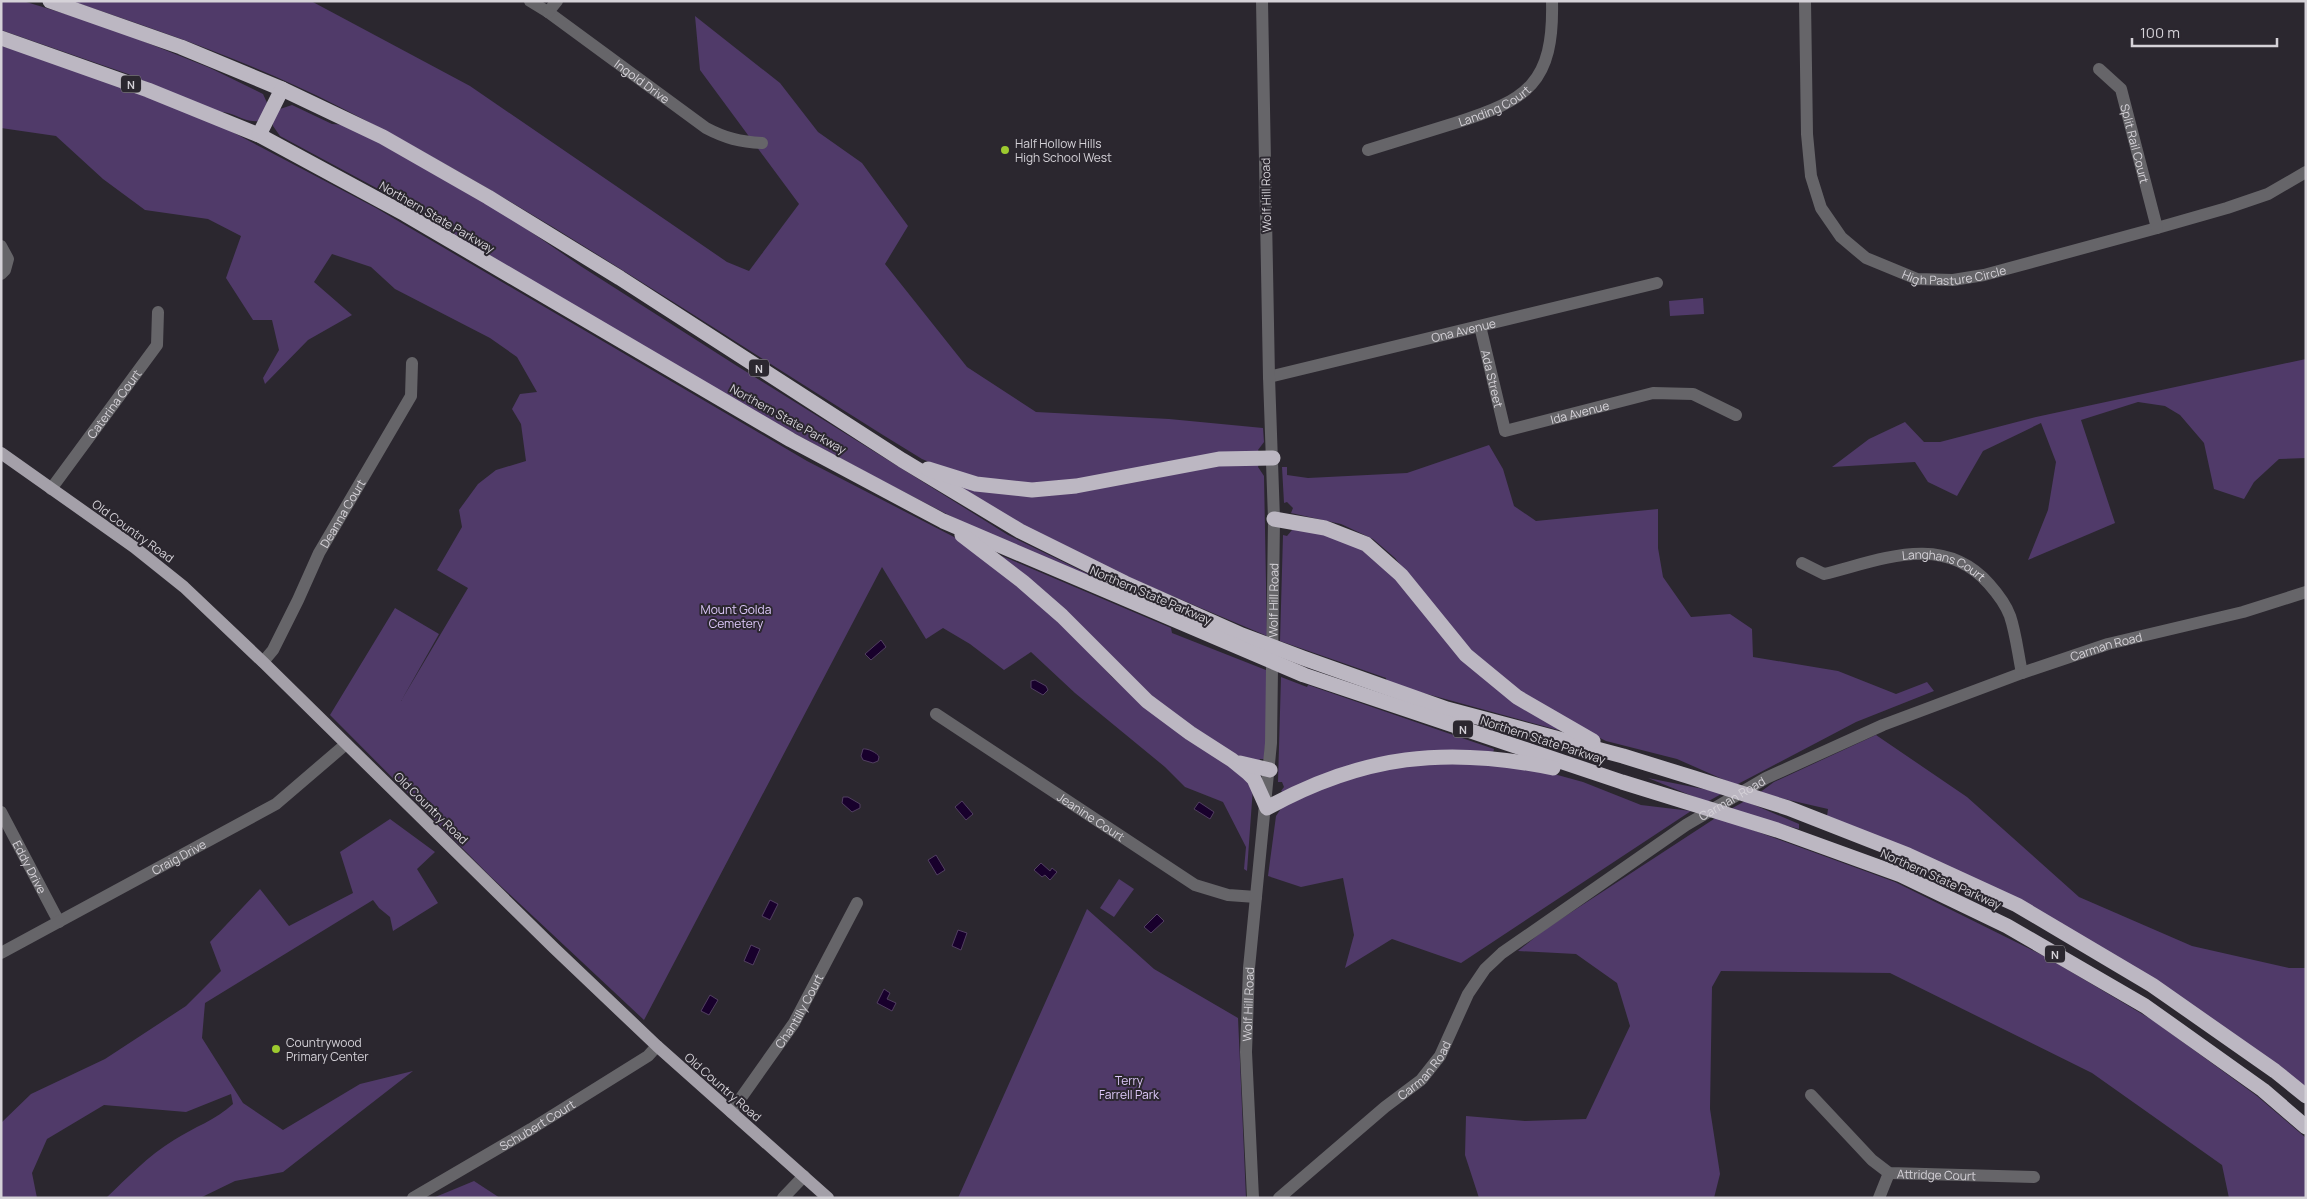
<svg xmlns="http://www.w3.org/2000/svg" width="2307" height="1199" viewBox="0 0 2307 1199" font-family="Manrope,sans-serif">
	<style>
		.green { fill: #503a69 }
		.water { fill: #18002c; stroke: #513f60 }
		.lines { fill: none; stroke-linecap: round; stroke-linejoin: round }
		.minor { stroke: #666569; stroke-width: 12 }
		.major { stroke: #a4a0a9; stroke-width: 12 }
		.highway { stroke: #bcb7c2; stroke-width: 15 }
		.poi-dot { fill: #9dca2f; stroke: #2b272f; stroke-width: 2 }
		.labels { text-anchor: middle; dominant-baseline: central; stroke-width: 4; stroke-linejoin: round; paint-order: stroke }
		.shield { fill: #2b272f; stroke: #a29fa5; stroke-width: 1 }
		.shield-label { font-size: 11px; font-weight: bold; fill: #d5d2d8 }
		.street-label { font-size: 12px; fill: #d5d2d8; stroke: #2b272f }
		.poi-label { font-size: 12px; fill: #d5d2d8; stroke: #2b272f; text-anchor: start }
		.park-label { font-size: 12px; fill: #dfcafb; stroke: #2b272f }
	</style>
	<rect width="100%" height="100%" fill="#2b272f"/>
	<g class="green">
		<path d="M 1,1 L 23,1 L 105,26 L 210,68 L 263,94 L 268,105 L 258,121 C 243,123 232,110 217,112 L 128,74 L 1,30 Z"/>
		<path d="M 71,1 L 311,1 L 470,86 L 727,262 L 749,271 L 799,204 L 700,70 L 695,16 L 780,83 L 818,132 L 862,163 L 908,226 L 885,264 L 967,367 L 1036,412 L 1169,419 L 1263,428 L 1264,442 L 1258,450 L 1260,453 L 1041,486 L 991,483 L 948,470 L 922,459 C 772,367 627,269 475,181 C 416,148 356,113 294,85 C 222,52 147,26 71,1 Z"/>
		<polygon points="1,46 55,61 221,126 376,208 807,461 956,538 1008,576 1070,631 1112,677 1160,719 1241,770 1253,787 1247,871 1244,869 1246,847 1223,802 1185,787 1165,767 1075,693 1031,652 1004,670 970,644 943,628 926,639 882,567 644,1020 490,876 330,715 395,608 439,634 401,701 468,588 437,570 462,527 459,510 478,484 496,470 526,461 521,424 512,409 520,394 537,392 517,357 490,338 395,289 371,267 332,254 314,282 352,315 308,340 265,384 263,378 279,350 272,320 253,320 226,278 241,236 208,219 145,210 103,179 56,136 1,128"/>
		<polygon points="292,105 332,124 347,125 470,190 582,267 737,366 1008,535 1117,588 966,524 877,478 727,397 524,277 406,204 280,136 273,126 273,116 280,109"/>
		<polygon points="1703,298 1704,314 1670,316 1669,301"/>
		<polygon points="2306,359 2306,458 2279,459 2254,482 2244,499 2214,489 2204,443 2180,415 2165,406 2138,402 2081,420 2115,523 2028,560 2048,510 2056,462 2041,423 1983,451 1957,496 1928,482 1915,462 1832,467 1869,439 1905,422 1924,442 1940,442 2036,417"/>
		<polygon points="1489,445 1503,469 1514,506 1536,521 1658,509 1658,548 1663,577 1691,617 1730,614 1752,629 1753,657 1838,671 1896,694 1927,682 1934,691 1856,722 1736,785 1677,759 1606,741 1572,724 1507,683 1476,656 1446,624 1395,558 1373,539 1341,524 1291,513 1293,508 1287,502 1284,503 1282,467 1287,467 1287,475 1308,478 1407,473"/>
		<polygon points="1217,463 1259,464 1258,467 1264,476 1267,636 1104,567 1032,532 953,482 988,491"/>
		<polygon points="1291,526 1347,541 1375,557 1408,591 1462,656 1560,726 1558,730 1387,683 1386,678 1280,641 1283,535 1287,536 1292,530"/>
		<polygon points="1002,556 1171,628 1172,633 1271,672 1264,759 1260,759 1259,764 1254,763 1217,745 1157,705 1001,560"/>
		<polygon points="1281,677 1307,687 1308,685 1494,749 1493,753 1449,751 1285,794 1281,791 1284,787 1282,782 1278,782"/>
		<polygon points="1876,735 1967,797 2079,897 2192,946 2289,968 2306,968 2306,1087 2188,1002 2098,945 1827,816 1828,809 1759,793 1774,782"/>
		<polygon points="1484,761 1543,771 1583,782 1641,805 1691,811 1461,963 1392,939 1345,968 1354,935 1343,878 1301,887 1268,876 1276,816 1282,807 1340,781 1384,767"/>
		<polygon points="1648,778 1723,793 1707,802"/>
		<polygon points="1745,801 1799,824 1799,829 1729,810"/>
		<polygon points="1717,817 1895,882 2046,957 2154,1021 2257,1096 2306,1138 2306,1198 2229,1198 2222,1165 2092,1073 1890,973 1721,971 1712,987 1710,1109 1720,1174 1714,1198 1479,1198 1465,1155 1466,1116 1525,1121 1586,1119 1630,1026 1617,983 1576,954 1518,951 1544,930"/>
		<path d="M 390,819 L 435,852 L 417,869 L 438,903 L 393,931 L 390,917 L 379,908 L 373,900 L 205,1003 L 202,1038 L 243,1103 L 283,1130 L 360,1084 L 413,1071 L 283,1172 L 235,1181 L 200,1198 L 106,1198 C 128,1177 148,1156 174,1140 C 194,1127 216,1120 233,1104 L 231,1094 L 186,1112 L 104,1105 L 47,1139 L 32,1173 L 37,1198 L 1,1198 L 1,1123 L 31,1094 L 105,1059 L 186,1006 L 221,971 L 210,942 L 260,889 L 289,926 L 353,893 L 340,852 Z"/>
		<polygon points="1119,879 1134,889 1114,917 1100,908"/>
		<polygon points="1087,909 1154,969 1238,1018 1246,1198 958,1198"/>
		<polygon points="474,1181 500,1198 433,1198"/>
	</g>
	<g class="water">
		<polygon points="881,640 886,647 871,660 865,654"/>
		<polygon points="1035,680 1046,686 1048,690 1043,695 1031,688 1031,681"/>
		<path d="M 863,749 C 867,748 878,753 879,757 L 878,761 L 873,763 L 863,760 L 861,756 Z"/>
		<polygon points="843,797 848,797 860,804 860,808 852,812 842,803"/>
		<polygon points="962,801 973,814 966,820 955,807"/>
		<polygon points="1199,802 1214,812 1210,819 1194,809"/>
		<polygon points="936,855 945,870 937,875 928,860"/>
		<polygon points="1041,863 1050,871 1052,868 1057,872 1050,880 1045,875 1042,877 1034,870"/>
		<polygon points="770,900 778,904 770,920 762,916"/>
		<polygon points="1157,914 1164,921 1151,933 1144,927"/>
		<polygon points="958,930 967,933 961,950 952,946"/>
		<polygon points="751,945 760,949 753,965 744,961"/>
		<polygon points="884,989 890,993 887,999 896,1003 892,1011 877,1003"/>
		<polygon points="710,995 718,1000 709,1015 701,1011"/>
	</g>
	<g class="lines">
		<g class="minor">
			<path id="s1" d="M 530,1 L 548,12 L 706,128 C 725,138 740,142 762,143"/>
			<path id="s2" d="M 1805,1 L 1807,134 L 1811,176 L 1821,208 L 1841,237 L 1866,258 L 1917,279 L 1953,280 L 1984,275 L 2157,228 L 2227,208 L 2268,194 L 2306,172"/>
			<polyline points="548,12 557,1"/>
			<path id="s3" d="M 2099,69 L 2121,89 L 2157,228"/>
			<path id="s4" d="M 1368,150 C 1397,141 1426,132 1455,123 C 1528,100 1554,83 1552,1"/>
			<polyline points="1,246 8,259 5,270 1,274"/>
			<path id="s5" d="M 1480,326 L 1505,431 L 1653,393 L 1693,394 L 1736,415"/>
			<path id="s6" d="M 1269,377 L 1657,283"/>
			<path id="s7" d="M 51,489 L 157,345 L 158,312"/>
			<path id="s8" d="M 1802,563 L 1824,574 C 1881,560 1943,532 1989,584 C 1997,593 2006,605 2010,616 C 2016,634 2018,654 2022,673"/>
			<path id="s9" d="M 263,662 L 273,650 L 298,600 L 319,553 L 411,396 L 412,363"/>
			<path id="s10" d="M 936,714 L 1195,885 L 1228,895 L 1256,897"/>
			<path id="s11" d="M 1,812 L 59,922"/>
			<path id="s12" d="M 1,953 L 276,804 L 346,744"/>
			<path id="s13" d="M 1811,1095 L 1872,1160 L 1889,1173 L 2034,1177"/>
			<path id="s14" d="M 731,1112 L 794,1023 L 857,903"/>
			<path id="s15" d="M 413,1198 L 531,1129 L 648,1056 L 657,1046"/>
			<polyline points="783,1198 804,1176"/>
			<path id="s16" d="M 1253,1198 L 1246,1052 L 1249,968 L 1271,743 L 1274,519 L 1269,377 L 1262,1"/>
			<path id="s17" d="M 1279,1198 L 1385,1107 L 1421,1080 L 1440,1056 L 1468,994 L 1485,969 L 1502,953 L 1686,825 L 1766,778 L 1883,725 L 2022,673 L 2108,644 L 2243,612 L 2306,592"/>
			<polyline points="1879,1198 1889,1173"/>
		</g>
		<polyline class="major" points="1,453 134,547 184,587 263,662 554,948 657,1046 828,1198"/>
		<g class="highway">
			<polyline points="50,1 181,47 282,89 383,137 488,197 620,278 902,460 1020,531 1125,583 1242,635 1303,658 1447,709 1623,756 1694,778 1788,808 1908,855 2017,905 2152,985 2275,1071 2306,1096"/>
			<polyline points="1,38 148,90 259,135 405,214 791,440 943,521 1304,675 1622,782 1777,830 1901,875 2007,926 2145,1006 2263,1090 2306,1127"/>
			<polyline points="259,135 282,89"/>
			<polyline points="928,469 976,484 1032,490 1076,486 1219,459 1273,458"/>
			<polyline points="1274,519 1325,528 1366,544 1401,575 1466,655 1517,697 1593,741"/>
			<path d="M 962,535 L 1023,582 L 1062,616 L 1147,701 L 1190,733 L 1232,760 L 1248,773 L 1254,779 L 1267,808 C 1363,755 1446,746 1553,768"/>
			<polyline points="1240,763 1270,770"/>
		</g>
	</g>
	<g class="poi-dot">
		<circle cx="1005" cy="150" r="5"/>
		<circle cx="276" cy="1049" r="5"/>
	</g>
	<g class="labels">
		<g class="shield">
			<rect x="121" y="75.5" width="20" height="17" rx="4"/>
			<rect x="749" y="359.5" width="20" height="17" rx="4"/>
			<rect x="1453" y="720.5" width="20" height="17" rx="4"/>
			<rect x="2045" y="945.5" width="20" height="17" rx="4"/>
		</g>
		<g class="shield-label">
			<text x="131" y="84">N</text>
			<text x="759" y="368">N</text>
			<text x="1463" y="729">N</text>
			<text x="2055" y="954">N</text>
		</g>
		<g class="street-label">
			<text stroke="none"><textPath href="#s1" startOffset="138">Ingold Drive</textPath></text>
			<text stroke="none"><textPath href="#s4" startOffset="134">Landing Court</textPath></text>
			<text stroke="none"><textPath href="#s3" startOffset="86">Split Rail Court</textPath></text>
			<text transform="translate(1266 195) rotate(-91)">Wolf Hill Road</text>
			<text transform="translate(437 217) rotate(30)">Northern State Parkway</text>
			<text stroke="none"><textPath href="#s2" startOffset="369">High Pasture Circle</textPath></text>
			<text stroke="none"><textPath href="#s6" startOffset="200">Ona Avenue</textPath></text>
			<text stroke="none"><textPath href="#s5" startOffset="54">Ada Street</textPath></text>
			<text stroke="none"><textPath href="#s7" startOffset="106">Caterina Court</textPath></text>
			<text stroke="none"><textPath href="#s5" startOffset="185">Ida Avenue</textPath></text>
			<text transform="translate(788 419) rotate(29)">Northern State Parkway</text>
			<text stroke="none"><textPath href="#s9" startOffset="169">Deanna Court</textPath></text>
			<text transform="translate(133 531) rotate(36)">Old Country Road</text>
			<text stroke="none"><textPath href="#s8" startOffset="149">Langhans Court</textPath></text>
			<text transform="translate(1151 595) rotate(23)">Northern State Parkway</text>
			<text stroke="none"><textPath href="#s16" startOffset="599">Wolf Hill Road</textPath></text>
			<text stroke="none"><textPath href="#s17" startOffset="1019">Carman Road</textPath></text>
			<text transform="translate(1543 740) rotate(18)">Northern State Parkway</text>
			<text stroke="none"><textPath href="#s17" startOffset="614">Carman Road</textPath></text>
			<text transform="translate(431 808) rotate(44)">Old Country Road</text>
			<text stroke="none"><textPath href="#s10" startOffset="186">Jeanine Court</textPath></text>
			<text stroke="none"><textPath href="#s12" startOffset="202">Craig Drive</textPath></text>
			<text stroke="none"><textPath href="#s11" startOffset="62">Eddy Drive</textPath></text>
			<text transform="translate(1941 879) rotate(24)">Northern State Parkway</text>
			<text stroke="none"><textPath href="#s16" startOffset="194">Wolf Hill Road</textPath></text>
			<text stroke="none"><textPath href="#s14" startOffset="122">Chantilly Court</textPath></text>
			<text stroke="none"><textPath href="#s17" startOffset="194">Carman Road</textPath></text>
			<text transform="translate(723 1087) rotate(41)">Old Country Road</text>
			<text stroke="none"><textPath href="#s15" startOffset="144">Schubert Court</textPath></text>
			<text stroke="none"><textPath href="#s13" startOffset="158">Attridge Court</textPath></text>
		</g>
		<g class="poi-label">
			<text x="1015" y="143">Half Hollow Hills<tspan x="1015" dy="14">High School West</tspan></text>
			<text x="286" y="1042">Countrywood<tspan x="286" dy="14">Primary Center</tspan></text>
		</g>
		<g class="park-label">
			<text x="736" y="609">Mount Golda<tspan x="736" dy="14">Cemetery</tspan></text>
			<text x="1129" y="1080">Terry<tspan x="1129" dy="14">Farrell Park</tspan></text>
		</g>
	</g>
	<rect width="2307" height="1199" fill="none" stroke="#d5d2d8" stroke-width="5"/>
	<path d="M2132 38v8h145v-8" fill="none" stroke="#d5d2d8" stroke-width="2.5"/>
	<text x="2140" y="38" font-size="15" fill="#d5d2d8" stroke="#2b272f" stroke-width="4" paint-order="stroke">100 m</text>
</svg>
